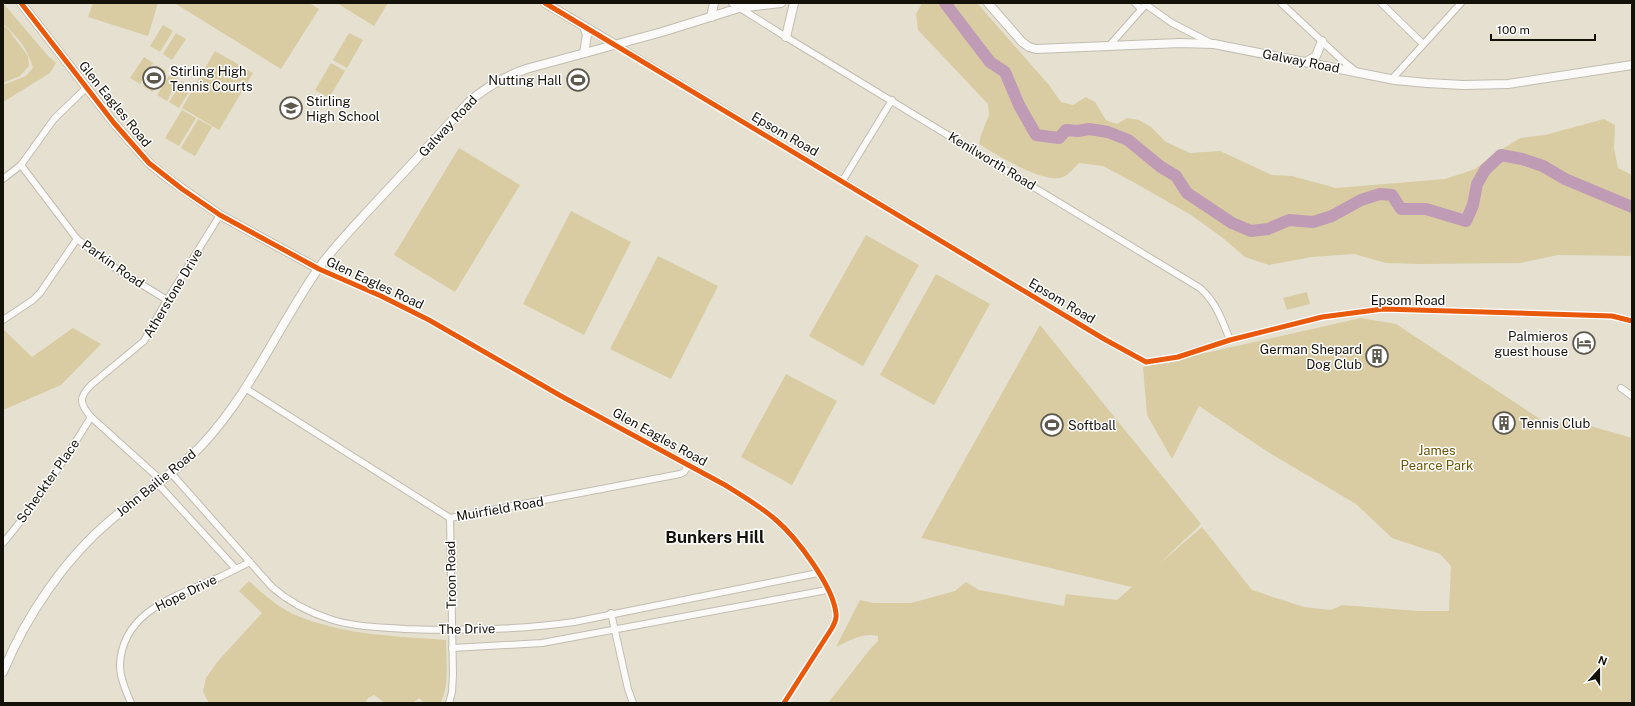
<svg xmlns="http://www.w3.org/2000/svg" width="1635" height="706" viewBox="0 0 1635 706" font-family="'Public Sans',sans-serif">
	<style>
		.green { fill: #d9cca3 }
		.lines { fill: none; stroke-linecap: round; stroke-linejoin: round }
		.river { stroke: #bf9bb5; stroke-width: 12 }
		.street-casing { stroke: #c1bdb1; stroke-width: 8 }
		.secondary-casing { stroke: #c1bdb1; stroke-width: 10 }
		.street { stroke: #fbfaf8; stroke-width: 6 }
		.secondary { stroke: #fbfaf8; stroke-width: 8 }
		.cycleway-casing { stroke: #fff; stroke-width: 8 }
		.cycleway { stroke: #e8590c; stroke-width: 5 }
		.labels { text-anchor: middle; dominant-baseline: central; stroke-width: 3; stroke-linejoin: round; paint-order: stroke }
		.street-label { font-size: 13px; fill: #141108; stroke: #fff }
		.poi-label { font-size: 13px; fill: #141108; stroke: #fff; text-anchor: start }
		.park-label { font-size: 13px; fill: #6a5505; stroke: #fff }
		.district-label { font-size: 17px; font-weight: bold; fill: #141108; stroke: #fff }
	</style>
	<rect width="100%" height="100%" fill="#e5e0d0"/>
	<g class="green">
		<path d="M 3,3 L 48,56 L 56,63 L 50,73 L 3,102 L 3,85 L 26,76 L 33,68 C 29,51 17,35 3,24 Z"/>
		<polygon points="93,3 158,3 148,36 88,17"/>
		<polygon points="177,3 309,3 319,9 281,69 176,4"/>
		<polygon points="337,3 388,3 374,26"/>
		<path d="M 922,3 L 977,3 L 1049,85 L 1061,102 L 1073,105 L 1086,97 L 1095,102 L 1106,120 L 1117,124 L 1127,118 L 1139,120 L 1151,127 L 1166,142 L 1190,153 L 1220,151 L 1272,175 L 1292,176 L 1336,188 L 1445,179 L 1475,169 L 1493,155 L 1520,138 L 1545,135 L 1604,119 L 1615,125 L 1614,148 L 1618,168 L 1632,175 L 1632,256 L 1558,255 L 1520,263 L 1419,264 L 1386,263 L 1354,254 L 1312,257 L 1269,265 L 1245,257 L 1223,238 L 1191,215 L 1135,183 L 1103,166 L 1079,163 C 1075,167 1070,173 1065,176 C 1048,187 995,154 979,144 L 981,135 L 989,115 L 988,104 L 918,30 L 916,14 Z"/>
		<polygon points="3,25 8,29 28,56 29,66 20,76 3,83"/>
		<polygon points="163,25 173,31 160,52 150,46"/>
		<polygon points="176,33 186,39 172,60 163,54"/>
		<polygon points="349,33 363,40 347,68 333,60"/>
		<polygon points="215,51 253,73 219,130 182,108"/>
		<polygon points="144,57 153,63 140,84 130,78"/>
		<polygon points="331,63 345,71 329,98 315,90"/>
		<polygon points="156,65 166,71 153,92 143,86"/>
		<polygon points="170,74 179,79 167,101 157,95"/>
		<polygon points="182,81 192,87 179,108 169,102"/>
		<polygon points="182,110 196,118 179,146 165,138"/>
		<polygon points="198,119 212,127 195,156 181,148"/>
		<polygon points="459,148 520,185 455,292 394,255"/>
		<polygon points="571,211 631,242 584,335 523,304"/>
		<polygon points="866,235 919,265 863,366 809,336"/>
		<polygon points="658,256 718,286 671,379 610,349"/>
		<polygon points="936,274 990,304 934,405 880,375"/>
		<polygon points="1307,292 1310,304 1287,310 1283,298"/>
		<path d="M 1361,318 L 1396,324 L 1552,427 L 1566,419 L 1632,438 L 1632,703 L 828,703 L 871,648 L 878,641 L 878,636 C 863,632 849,641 836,647 L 860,600 L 873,603 L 911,603 L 955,591 L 966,582 L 979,590 L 1064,606 L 1066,594 L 1117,600 L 1132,587 L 921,538 L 1040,325 L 1201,524 L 1158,565 L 1202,527 L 1252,590 L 1304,607 L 1331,610 L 1342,605 L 1418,611 L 1449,611 L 1451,566 L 1440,554 L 1392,538 L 1356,504 L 1268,452 L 1199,406 L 1172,459 L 1147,415 L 1143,367 Z"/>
		<polygon points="73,328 101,344 61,385 3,410 3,329 32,357"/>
		<polygon points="786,374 837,401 792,485 741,457"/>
		<path d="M 249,581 C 262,593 276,606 293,614 C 341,635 394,636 446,640 C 446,658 450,688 440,703 L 425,703 L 419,698 L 413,703 L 385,703 L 374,695 L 368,698 L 365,703 L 209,703 L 203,692 L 206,678 L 218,661 L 262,613 L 239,591 Z"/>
	</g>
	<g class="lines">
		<polyline class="river" points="945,3 990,62 1005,72 1019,105 1036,135 1059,138 1066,130 1078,131 1089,129 1108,132 1128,140 1161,167 1176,176 1187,193 1232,223 1251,231 1268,229 1289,220 1313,222 1332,216 1361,200 1380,194 1392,195 1401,209 1426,209 1466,221 1473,205 1477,184 1485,170 1501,155 1522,159 1543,166 1565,179 1632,207"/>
		<g class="street-casing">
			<g id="street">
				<path d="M 732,3 L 786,37 L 1200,288 C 1216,302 1222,320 1230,340"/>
				<polyline points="1135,3 1141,9"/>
				<polyline points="1281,3 1343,61 1357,72"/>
				<polyline points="1381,3 1423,44"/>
				<polyline points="1145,4 1172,23 1211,43"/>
				<polyline points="616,45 1104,339 1146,362 1178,357 1230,340 1322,317 1383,309 1612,316 1632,321"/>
				<polyline points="1109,46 1147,3"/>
				<polyline points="1392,79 1461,3"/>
				<polyline points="21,165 77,239 115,268 167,300"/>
				<polyline points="3,179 21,165 54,119 87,87"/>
				<polyline points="843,180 892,100"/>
				<path d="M 319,269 L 381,296 L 429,320 L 561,396 L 725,485 C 743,496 760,506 776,520 C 796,537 834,587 836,614 C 837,620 834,624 832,628 L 784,703"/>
				<polyline points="3,320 33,300 40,293 77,239"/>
				<polyline points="245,388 450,518 680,474 684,472 689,465"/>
				<polyline points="1621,388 1632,396"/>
				<path d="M 171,473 L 272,587 C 289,602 308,612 330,619 C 353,627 380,627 405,629 C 461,631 518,630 574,622 L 818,573"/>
				<path d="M 162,481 L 91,417 C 80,404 78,398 91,385 L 144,341 L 167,300 L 220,215"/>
				<polyline points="158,484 236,569"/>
				<path d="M 3,543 C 36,504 64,461 91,417"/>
				<polyline points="611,613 628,689 633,703"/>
				<polyline points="452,648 542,643 827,590"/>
				<path d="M 131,703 C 126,691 120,678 120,665 C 122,610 179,595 220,577 C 230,572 240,567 250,562"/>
				<polyline points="449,703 452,692 453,674 450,518"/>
			</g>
		</g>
		<g class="secondary-casing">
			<g id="secondary">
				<polyline points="21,3 114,123 149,163 166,177 220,215 319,269"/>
				<polyline points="545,3 616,45"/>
				<polyline points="988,3 1022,42 1029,47 1036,49 1180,43 1214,44 1395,80 1427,83 1463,85 1508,84 1632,65"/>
				<polyline points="711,17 714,3"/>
				<polyline points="584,26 587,35 584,53"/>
				<polyline points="786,37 794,3"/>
				<polyline points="1306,62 1316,56 1322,41"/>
				<path d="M 3,672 C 26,616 65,558 112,519 C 142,494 174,474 201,446 C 250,394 278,327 318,269 C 336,244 358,222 379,199 C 409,167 438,136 468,103 C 485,87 504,77 526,69 L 662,32 L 739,8 L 781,3"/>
			</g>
		</g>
		<use href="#street" class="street"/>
		<use href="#secondary" class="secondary"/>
		<g class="cycleway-casing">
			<g id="cycleway">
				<path d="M 21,3 L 114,123 L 149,163 L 182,189 L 220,215 L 319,269 L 381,296 L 429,320 L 561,396 L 725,485 C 743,496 760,506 776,520 C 796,537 834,587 836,614 C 837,620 834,624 832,628 L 784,703"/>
				<path d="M 545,3 C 732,115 918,227 1104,339 L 1146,362 L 1178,357 L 1230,340 L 1322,317 L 1383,309 L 1612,316 L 1632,321"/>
			</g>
		</g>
		<use href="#cycleway" class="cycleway"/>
	</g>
	<defs>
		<g id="stadium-ring" transform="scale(1.15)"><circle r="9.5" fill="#fff" stroke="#5d594e" stroke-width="1.5"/><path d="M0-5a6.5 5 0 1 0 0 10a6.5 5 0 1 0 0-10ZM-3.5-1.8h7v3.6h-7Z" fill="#5d594e"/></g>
		<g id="school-ring" transform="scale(1.15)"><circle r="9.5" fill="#fff" stroke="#5d594e" stroke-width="1.5"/><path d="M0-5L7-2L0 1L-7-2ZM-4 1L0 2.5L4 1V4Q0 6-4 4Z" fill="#5d594e"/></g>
		<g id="hotel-ring" transform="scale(1.15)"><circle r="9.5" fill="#fff" stroke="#5d594e" stroke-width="1.5"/><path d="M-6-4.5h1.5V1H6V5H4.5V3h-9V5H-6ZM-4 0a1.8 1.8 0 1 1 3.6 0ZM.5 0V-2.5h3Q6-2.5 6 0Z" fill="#5d594e"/></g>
		<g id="building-ring" transform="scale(1.15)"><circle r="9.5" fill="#fff" stroke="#5d594e" stroke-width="1.5"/><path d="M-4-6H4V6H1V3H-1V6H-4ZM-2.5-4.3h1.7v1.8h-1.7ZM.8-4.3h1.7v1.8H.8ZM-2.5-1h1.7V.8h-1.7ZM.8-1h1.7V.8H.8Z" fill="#5d594e"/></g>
	</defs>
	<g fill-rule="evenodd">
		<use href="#stadium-ring" x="154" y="78"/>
		<use href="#stadium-ring" x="578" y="80"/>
		<use href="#school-ring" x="291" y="108"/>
		<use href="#hotel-ring" x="1584" y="343"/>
		<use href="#building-ring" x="1377" y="356"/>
		<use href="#building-ring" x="1504" y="423"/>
		<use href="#stadium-ring" x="1052" y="425"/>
	</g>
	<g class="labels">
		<g class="street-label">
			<text transform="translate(1301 61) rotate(11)">Galway Road</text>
			<text transform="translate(115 104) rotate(51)">Glen Eagles Road</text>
			<text transform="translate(448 126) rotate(-47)">Galway Road</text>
			<text transform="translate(785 134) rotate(30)">Epsom Road</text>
			<text transform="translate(992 161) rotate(31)">Kenilworth Road</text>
			<text transform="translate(113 264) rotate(35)">Parkin Road</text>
			<text transform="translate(375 283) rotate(25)">Glen Eagles Road</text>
			<text transform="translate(173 293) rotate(-59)">Atherstone Drive</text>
			<text x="1408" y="300">Epsom Road</text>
			<text transform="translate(1062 301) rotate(31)">Epsom Road</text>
			<text transform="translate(660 437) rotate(29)">Glen Eagles Road</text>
			<text transform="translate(48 481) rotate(-55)">Scheckter Place</text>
			<text transform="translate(156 483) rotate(-39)">John Bailie Road</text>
			<text transform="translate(500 509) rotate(-10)">Muirfield Road</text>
			<text transform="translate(451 575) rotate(-91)">Troon Road</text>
			<text transform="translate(186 593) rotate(-26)">Hope Drive</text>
			<text transform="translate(467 629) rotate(-1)">The Drive</text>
		</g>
		<g class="poi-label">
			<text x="170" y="71">Stirling High<tspan x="170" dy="15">Tennis Courts</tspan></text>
			<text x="562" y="80" text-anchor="end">Nutting Hall</text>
			<text x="306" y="101">Stirling<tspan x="306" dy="15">High School</tspan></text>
			<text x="1568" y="336" text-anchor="end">Palmieros<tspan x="1568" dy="15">guest house</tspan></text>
			<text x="1362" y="349" text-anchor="end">German Shepard<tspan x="1362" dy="15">Dog Club</tspan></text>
			<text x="1520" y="423">Tennis Club</text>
			<text x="1068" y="425">Softball</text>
		</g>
		<g class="park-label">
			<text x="1437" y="450">James<tspan x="1437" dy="15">Pearce Park</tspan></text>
		</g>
		<g class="district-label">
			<text x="715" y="537">Bunkers Hill</text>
		</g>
	</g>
	<rect width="1635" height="706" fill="none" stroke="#141108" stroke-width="8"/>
	<g transform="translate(1599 670) rotate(21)" stroke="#ffffff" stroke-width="3" paint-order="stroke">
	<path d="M0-3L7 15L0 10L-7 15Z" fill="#141108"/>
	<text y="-6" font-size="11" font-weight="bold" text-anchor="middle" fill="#141108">N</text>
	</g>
	<path d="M1491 34v6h104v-6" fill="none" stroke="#141108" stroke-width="2"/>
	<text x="1497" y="34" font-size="12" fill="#141108" stroke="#ffffff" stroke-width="3" paint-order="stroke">100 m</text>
</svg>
